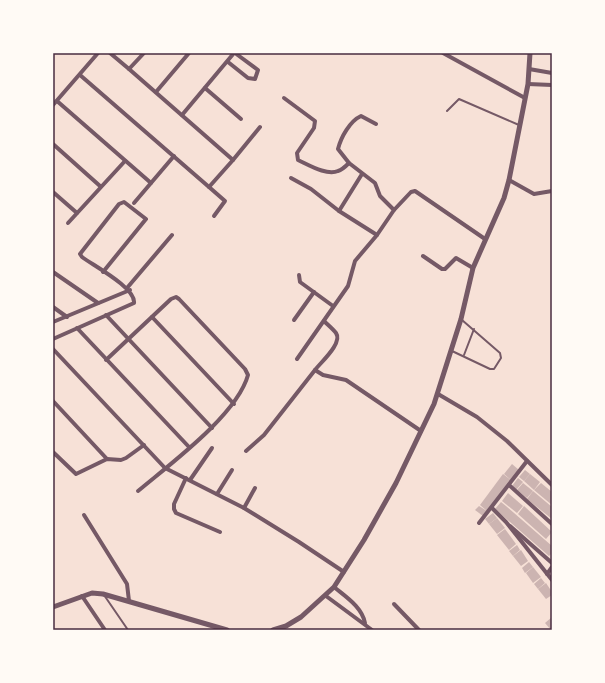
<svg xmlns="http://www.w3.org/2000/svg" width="605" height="683" viewBox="0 0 605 683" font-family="'Source Sans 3',sans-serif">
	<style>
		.building { fill: #ccb4b1 }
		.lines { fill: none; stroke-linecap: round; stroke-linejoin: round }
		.service { stroke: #755966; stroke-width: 2 }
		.minor { stroke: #755966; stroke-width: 4 }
		.tertiary { stroke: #755966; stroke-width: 5 }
		.neatline { fill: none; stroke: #4a2c40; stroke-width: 1.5 }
	</style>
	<rect width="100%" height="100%" fill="#f7e1d7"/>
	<g class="building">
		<polygon points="512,464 519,470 511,480 504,474"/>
		<polygon points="525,470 530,474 524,481 519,477"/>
		<polygon points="503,474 511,480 487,511 480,505"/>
		<polygon points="530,474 540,482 534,490 524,481"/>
		<polygon points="518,478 523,482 516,490 512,486"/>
		<polygon points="523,483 533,491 527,498 517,490"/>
		<polygon points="541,483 552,492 552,505 534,490"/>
		<polygon points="533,491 552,507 552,519 527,499"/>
		<polygon points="508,493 523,506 517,513 502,501"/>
		<polygon points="501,502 506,506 501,512 506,506 552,546 552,553 549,556 495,509"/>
		<polygon points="479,506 487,511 483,516 475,510"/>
		<polygon points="524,506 552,532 546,539 518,514"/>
		<polygon points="493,513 497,518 489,524 485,519"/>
		<polygon points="497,518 505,528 497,534 489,524"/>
		<polygon points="505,529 516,544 509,550 497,535"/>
		<polygon points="517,545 520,550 513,556 509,551"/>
		<polygon points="521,550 528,561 521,566 513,556"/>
		<polygon points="529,562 533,567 525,573 522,568"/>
		<polygon points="533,567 541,577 533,583 526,573"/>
		<polygon points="541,578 545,583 538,589 534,584"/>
		<polygon points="546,583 552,592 552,595 546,599 538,589"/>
		<polygon points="552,617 552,630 551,630 545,623"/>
	</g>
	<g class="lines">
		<g class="service">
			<polyline points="447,111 459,99 519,125"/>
			<polyline points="452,351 490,369 494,369 501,358 500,353 462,320"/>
			<polyline points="464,355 474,329"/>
			<polyline points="104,595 128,630"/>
		</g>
		<g class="minor">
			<polyline points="110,53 129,69 144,53"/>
			<polyline points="443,53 525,98"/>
			<polyline points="228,62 248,78 255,79 258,70 235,53"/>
			<polyline points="529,69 552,73"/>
			<polyline points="80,75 209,187 233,160 129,69"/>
			<polyline points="528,84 552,85"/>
			<polyline points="205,88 241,119"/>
			<polyline points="156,92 189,53"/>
			<path d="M 284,98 L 315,121 L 314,128 L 297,153 L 298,160 C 309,165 327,176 338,171 C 342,170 346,166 349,163"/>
			<polyline points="57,101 151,183 174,156"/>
			<polyline points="53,105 98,53"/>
			<polyline points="182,115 234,53"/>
			<polyline points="53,144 100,186"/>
			<polyline points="233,160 260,127"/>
			<polyline points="291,178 311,189 339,211 377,235"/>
			<polyline points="509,180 534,194 552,191"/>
			<polyline points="209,187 225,201 214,216"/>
			<polyline points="53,192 77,213"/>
			<polyline points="134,203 151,183"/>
			<polyline points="394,210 411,192 415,191 485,239"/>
			<polyline points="339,211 362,174"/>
			<polyline points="68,223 125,161"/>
			<polyline points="423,256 442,269 445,269 456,258 473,268"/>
			<polyline points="53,272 98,303"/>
			<polyline points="299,275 300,282 333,306"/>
			<polyline points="127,288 172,235"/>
			<polyline points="53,307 67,317"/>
			<polyline points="106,315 212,428"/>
			<polyline points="152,317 234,404"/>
			<polyline points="294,320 314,292"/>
			<path d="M 324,321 C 328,325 333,329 336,333 C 343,343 321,362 315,370 L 323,375 L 346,380 L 421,431"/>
			<polyline points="53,322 130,290"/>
			<polyline points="77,328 189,447"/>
			<path d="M 53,339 L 134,303 C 136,288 94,266 82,257 L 80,254 L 119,204 L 124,202 L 146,219 L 103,272"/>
			<polyline points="53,349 165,468 244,508 299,542 344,572"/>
			<path d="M 297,359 L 348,286 L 355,261 L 377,235 L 394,210 L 380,196 L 375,183 L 349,163 L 338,149 C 341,137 350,121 361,116 L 376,124"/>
			<path d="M 106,360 L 171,299 L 176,297 L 179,299 L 245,369 L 248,375 C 237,415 170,464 138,491"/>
			<polyline points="438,394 477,417 507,441 552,485"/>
			<polyline points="53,401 107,459"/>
			<polyline points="246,451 264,435 315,370"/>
			<polyline points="53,452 76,474 107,459 121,460 126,458 144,445"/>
			<polyline points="186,478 174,504 174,509 176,513 220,532"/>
			<polyline points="190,480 212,448"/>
			<polyline points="509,485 552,524"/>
			<polyline points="217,494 232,470"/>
			<polyline points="244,508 255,488"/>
			<polyline points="492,508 506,522 552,580"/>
			<polyline points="84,515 127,584 129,601"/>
			<polyline points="479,523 527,461"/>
			<polyline points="510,526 552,563"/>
			<polyline points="547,574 552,567"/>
			<path d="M 334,587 C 346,597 362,607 365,623"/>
			<polyline points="82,596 105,630"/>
			<polyline points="326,596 372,630"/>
			<polyline points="394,604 419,630"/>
		</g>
		<g class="tertiary">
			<polyline points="53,607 92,593 103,594 227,630"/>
			<polyline points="273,630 286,626 301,617 334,587 364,540 396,483 434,404 461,319 473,268 504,198 509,180 528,84 530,53"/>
		</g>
	</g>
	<rect width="605" height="683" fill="none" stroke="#fffaf5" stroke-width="108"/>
	<rect x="54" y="54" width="497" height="575" class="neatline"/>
</svg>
